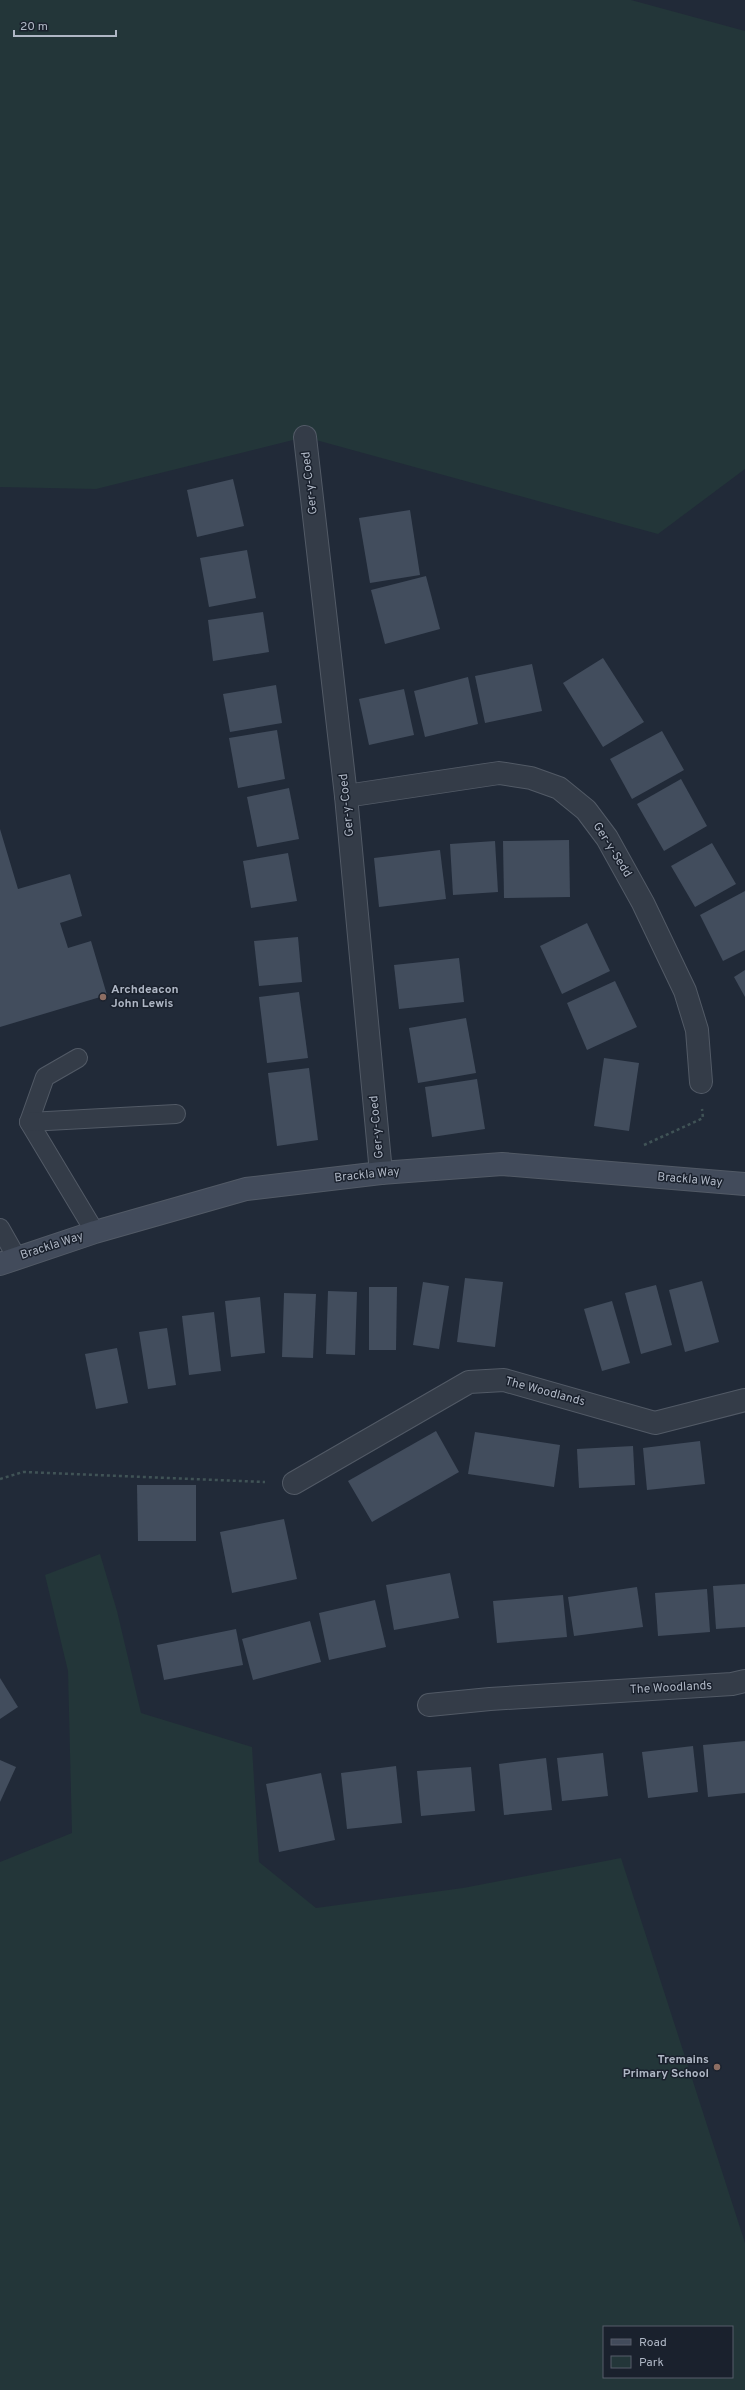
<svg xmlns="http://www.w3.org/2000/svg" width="745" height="2390" viewBox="0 0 745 2390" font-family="Overpass,sans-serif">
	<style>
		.green { fill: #233639; fill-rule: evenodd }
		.building { fill: #424d5d }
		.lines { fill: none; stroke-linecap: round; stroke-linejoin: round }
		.lane-casing { stroke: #525a66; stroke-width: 20 }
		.street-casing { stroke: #525a66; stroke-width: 24 }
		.secondary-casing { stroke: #525a66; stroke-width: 24 }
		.path { stroke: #405356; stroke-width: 2.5; stroke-dasharray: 3 3; stroke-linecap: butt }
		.lane { stroke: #343c48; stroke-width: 18 }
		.street { stroke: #343c48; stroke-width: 22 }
		.secondary { stroke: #424b5b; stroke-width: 22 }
		.education-dot { fill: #8d6e63; stroke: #1a212d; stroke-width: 1.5 }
		.labels { text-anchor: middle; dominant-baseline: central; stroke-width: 3; stroke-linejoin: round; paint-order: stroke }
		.street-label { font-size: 12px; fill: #afb7c5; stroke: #1a212d }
		.poi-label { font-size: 12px; font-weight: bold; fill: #afb7c5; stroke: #1a212d; text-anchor: start }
	</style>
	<rect width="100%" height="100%" fill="#212a38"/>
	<g class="green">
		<polygon points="0,0 631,0 745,31 745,469 658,534 305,437 96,489 0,487"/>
		<path d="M 100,1554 L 117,1611 L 141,1713 L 252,1747 L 259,1862 L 316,1908 L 463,1888 L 621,1858 L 745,2243 L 745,2390 L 0,2390 L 0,1862 L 72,1833 L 68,1671 L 45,1575 ZM 604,2327 L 732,2327 L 732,2377 L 604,2377 Z"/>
	</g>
	<g class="building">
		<polygon points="233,479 244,526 197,537 187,490"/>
		<polygon points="410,510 420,575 370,583 359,518"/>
		<polygon points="247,550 256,598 209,607 200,558"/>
		<polygon points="426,576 440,629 385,644 371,590"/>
		<polygon points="263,612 269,652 213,661 208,620"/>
		<polygon points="603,658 644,722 603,747 563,683"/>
		<polygon points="532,664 542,711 485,723 475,676"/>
		<polygon points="468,677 478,724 425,737 414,691"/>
		<polygon points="276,685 282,723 230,732 223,694"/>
		<polygon points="404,689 414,735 369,745 359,699"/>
		<polygon points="277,730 285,779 238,788 229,738"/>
		<polygon points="662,731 684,770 632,799 610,759"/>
		<polygon points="681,779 707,826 664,851 637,804"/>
		<polygon points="289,788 299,839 257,847 247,797"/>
		<polygon points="0,829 18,889 70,874 82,916 60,923 68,948 91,941 107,995 0,1027"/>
		<polygon points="569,840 570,897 504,898 503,841"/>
		<polygon points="495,841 498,892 453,895 450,844"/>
		<polygon points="712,843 736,884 695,907 671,866"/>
		<polygon points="440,850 446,899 379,907 374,858"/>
		<polygon points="288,853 297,901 251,908 243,861"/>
		<polygon points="745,891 745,950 723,961 700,915"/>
		<polygon points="587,923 610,971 562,994 540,946"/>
		<polygon points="298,937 302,982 259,986 254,941"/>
		<polygon points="459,958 464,1002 399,1009 394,965"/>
		<polygon points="745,970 745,997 734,977"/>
		<polygon points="615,981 637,1027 587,1050 567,1003"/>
		<polygon points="299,992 308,1058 267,1063 259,997"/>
		<polygon points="466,1018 476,1073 418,1083 409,1028"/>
		<polygon points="604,1058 639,1063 629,1131 594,1126"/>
		<polygon points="309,1068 318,1140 277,1146 268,1073"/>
		<polygon points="477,1079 485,1129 432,1137 425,1087"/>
		<polygon points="465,1278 503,1282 495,1347 457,1342"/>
		<polygon points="702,1281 719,1342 685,1352 669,1290"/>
		<polygon points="423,1282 449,1286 439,1349 413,1345"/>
		<polygon points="656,1285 672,1345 641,1354 625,1293"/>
		<polygon points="369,1287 397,1287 396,1350 369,1350"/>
		<polygon points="328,1291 357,1292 355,1355 326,1354"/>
		<polygon points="284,1293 316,1294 313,1358 282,1357"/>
		<polygon points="260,1297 265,1353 231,1357 225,1301"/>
		<polygon points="612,1301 630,1363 602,1371 584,1309"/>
		<polygon points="214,1312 221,1371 189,1375 182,1316"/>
		<polygon points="167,1328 176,1385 148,1389 139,1332"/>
		<polygon points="117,1348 128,1403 96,1409 85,1354"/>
		<polygon points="436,1431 459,1472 372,1522 348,1481"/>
		<polygon points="475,1432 560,1445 554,1487 468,1474"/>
		<polygon points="700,1441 705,1484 647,1490 643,1448"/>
		<polygon points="633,1446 635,1485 579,1488 577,1449"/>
		<polygon points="137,1485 196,1485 196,1541 138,1541"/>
		<polygon points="284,1519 297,1579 232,1593 220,1532"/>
		<polygon points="450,1573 459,1618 394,1630 386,1585"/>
		<polygon points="745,1584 745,1627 716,1629 713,1586"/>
		<polygon points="637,1587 643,1627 574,1636 568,1597"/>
		<polygon points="707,1589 710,1632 658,1636 655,1593"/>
		<polygon points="563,1595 567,1637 497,1643 493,1601"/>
		<polygon points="375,1600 386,1647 329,1660 319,1613"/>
		<polygon points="310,1621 321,1662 253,1680 242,1639"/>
		<polygon points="236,1629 243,1665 164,1680 157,1645"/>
		<polygon points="0,1678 18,1707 0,1719"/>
		<polygon points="745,1741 745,1793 708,1797 703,1745"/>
		<polygon points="693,1746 698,1792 648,1798 642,1752"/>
		<polygon points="603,1753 608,1796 562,1801 557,1758"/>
		<polygon points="546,1758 552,1810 504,1815 499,1764"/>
		<polygon points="0,1760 16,1767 0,1802"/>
		<polygon points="396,1766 402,1823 347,1829 341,1773"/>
		<polygon points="471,1767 475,1811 421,1816 417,1771"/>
		<polygon points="321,1773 335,1840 279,1852 266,1784"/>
	</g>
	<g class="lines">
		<g class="lane-casing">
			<g id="lane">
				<polyline points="78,1058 45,1077 29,1122 95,1232"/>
				<polyline points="29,1122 176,1114"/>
				<polyline points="0,1228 17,1258"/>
			</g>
		</g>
		<g class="street-casing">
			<g id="street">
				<polyline points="305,437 346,796 381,1173"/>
				<polyline points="346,796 499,773 531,778 559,788 586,810 607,838 643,903 685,991 697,1030 701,1082"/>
				<polyline points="294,1483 469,1382 504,1380 655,1423 745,1400"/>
				<polyline points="429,1705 490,1699 732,1684 745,1681"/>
			</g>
		</g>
		<g class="secondary-casing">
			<polyline id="secondary" points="0,1264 95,1232 246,1189 381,1173 502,1164 745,1184"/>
		</g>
		<g class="path">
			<polyline points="644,1145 703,1118 702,1109"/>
			<polyline points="0,1479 23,1472 265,1482"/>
		</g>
		<use href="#lane" class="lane"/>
		<use href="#street" class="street"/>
		<use href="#secondary" class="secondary"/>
	</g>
	<g class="education-dot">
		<circle cx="103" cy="997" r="4"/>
		<circle cx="717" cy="2067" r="4"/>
	</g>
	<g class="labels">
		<g class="street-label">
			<text transform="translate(310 483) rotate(-97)">Ger-y-Coed</text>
			<text transform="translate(347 805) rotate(-96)">Ger-y-Coed</text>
			<text transform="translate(612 850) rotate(58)">Ger-y-Sedd</text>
			<text transform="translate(377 1127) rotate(-95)">Ger-y-Coed</text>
			<text transform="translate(367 1175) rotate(-6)">Brackla Way</text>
			<text transform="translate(690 1180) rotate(5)">Brackla Way</text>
			<text transform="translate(52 1246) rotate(-18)">Brackla Way</text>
			<text transform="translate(545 1392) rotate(15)">The Woodlands</text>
			<text transform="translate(671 1688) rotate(-3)">The Woodlands</text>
		</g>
		<g class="poi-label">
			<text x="111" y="990">Archdeacon<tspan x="111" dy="14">John Lewis</tspan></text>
			<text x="709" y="2060" text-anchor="end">Tremains<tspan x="709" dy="14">Primary School</tspan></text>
		</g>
	</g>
	<rect x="603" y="2326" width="130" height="52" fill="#1a212d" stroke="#565d6a"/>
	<rect x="611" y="2339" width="20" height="6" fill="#424b5b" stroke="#565d6a"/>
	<text x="639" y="2346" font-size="12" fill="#afb7c5">Road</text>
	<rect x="611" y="2356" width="20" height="12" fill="#233639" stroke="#565d6a"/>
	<text x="639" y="2366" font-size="12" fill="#afb7c5">Park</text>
	<path d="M14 30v6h102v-6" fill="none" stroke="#afb7c5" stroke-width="2"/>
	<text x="20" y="30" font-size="12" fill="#afb7c5" stroke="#1a212d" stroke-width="3" paint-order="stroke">20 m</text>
</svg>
